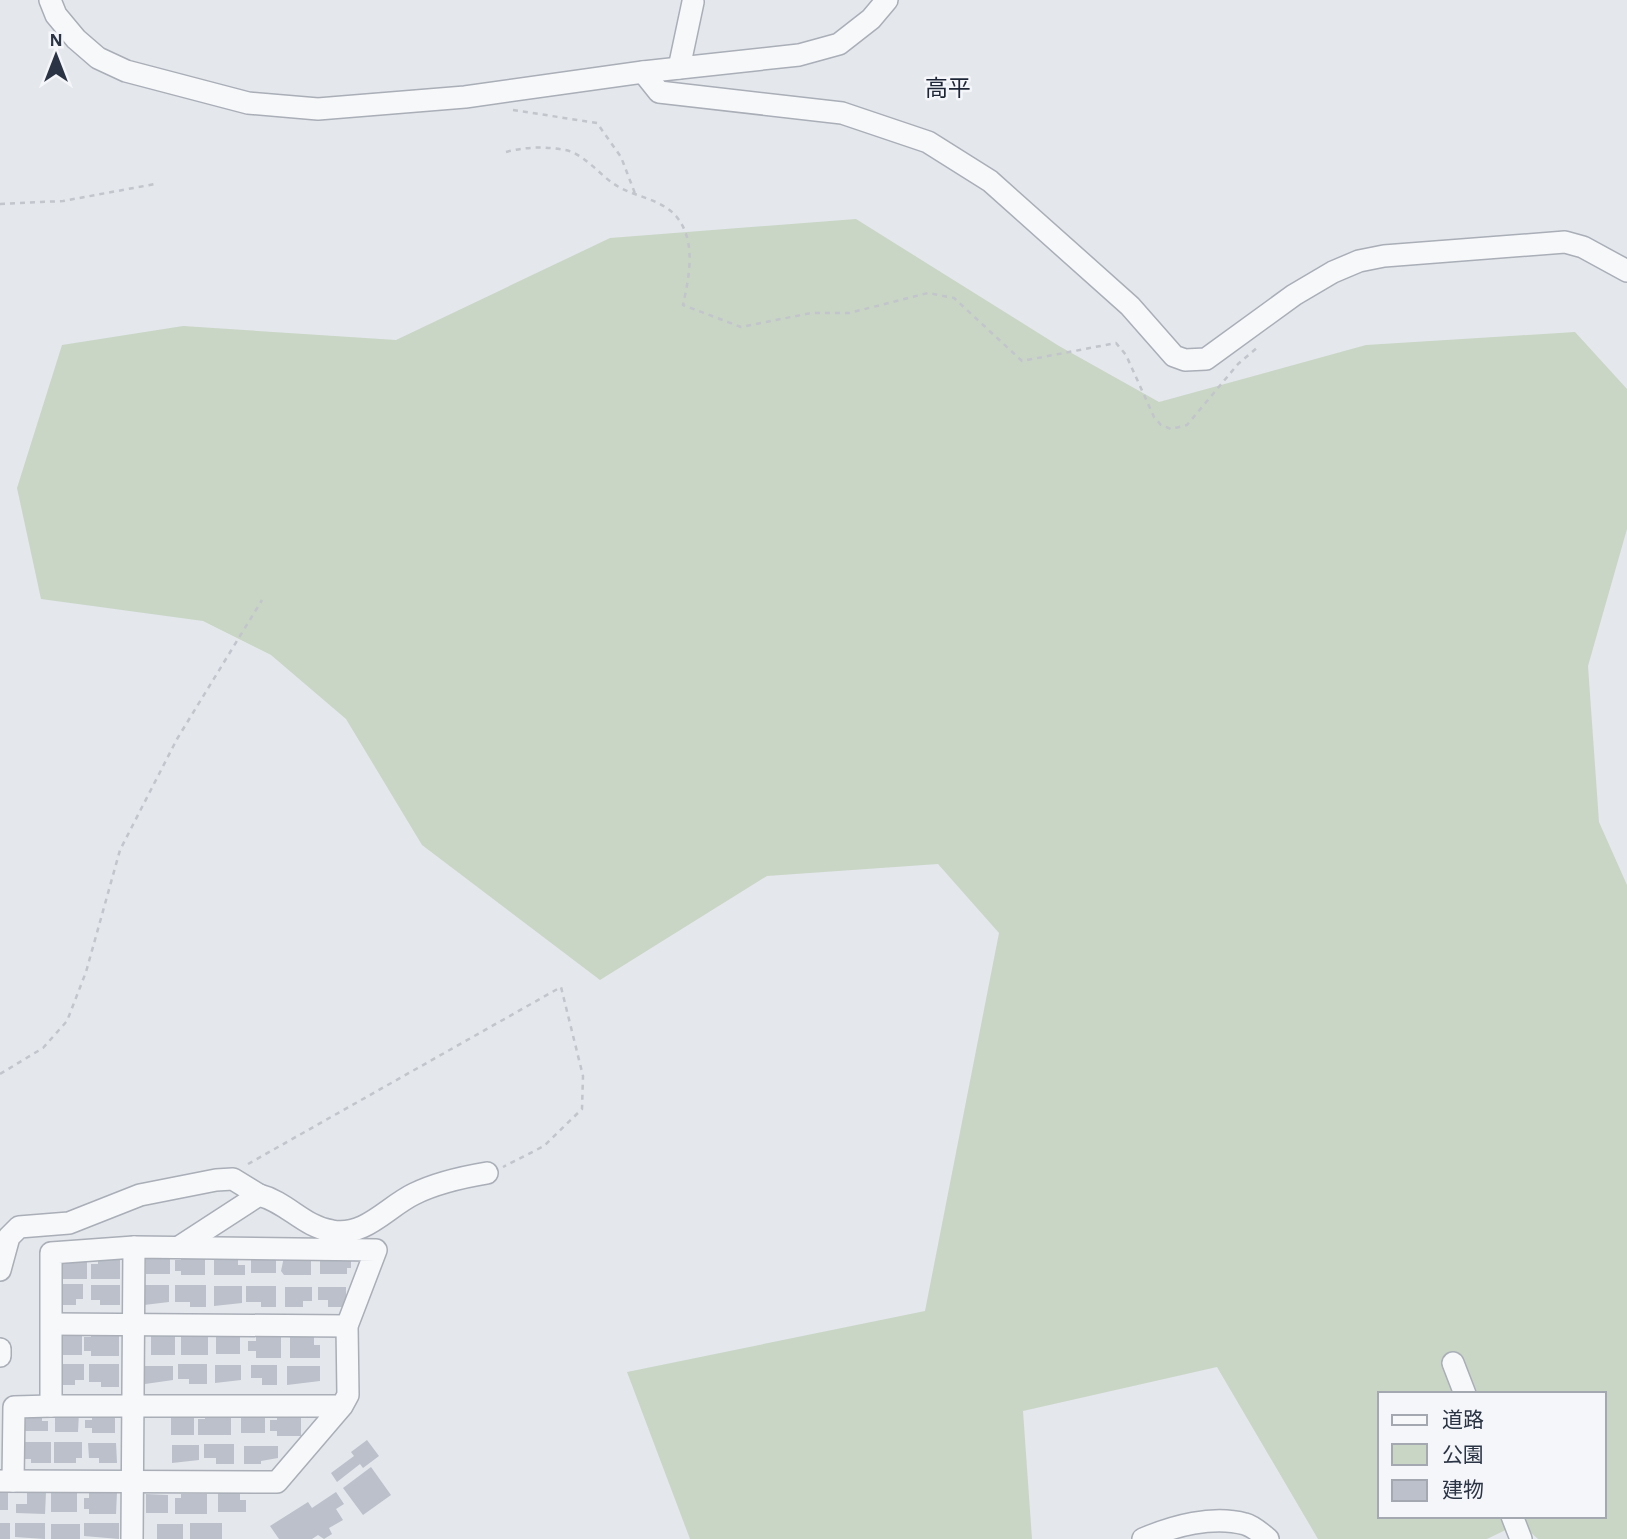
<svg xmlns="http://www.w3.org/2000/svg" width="1627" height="1539" viewBox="0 0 1627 1539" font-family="'Alegreya Sans','Noto Sans JP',sans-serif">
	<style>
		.green { fill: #c9d6c5; fill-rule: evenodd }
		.building { fill: #bbc0ca }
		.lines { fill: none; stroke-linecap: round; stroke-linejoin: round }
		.minor-casing { stroke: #a9aeb7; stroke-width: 24 }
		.path { stroke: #c2c5cb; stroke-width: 2.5; stroke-dasharray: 5 5; stroke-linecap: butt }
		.minor { stroke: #f7f8fa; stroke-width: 21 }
		.labels { text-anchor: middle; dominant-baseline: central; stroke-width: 5; stroke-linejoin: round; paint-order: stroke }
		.quarter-label { font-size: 23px; fill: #1d2536; stroke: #f4f6f9 }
	</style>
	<rect width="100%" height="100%" fill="#e4e7ec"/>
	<path class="green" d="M 856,219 L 1059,346 L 1159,402 L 1366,345 L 1575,332 L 1627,389 L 1627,529 L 1588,666 L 1599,822 L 1627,885 L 1627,1539 L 1538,1539 L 1520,1523 L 1487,1539 L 1318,1539 L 1217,1367 L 1023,1411 L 1032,1539 L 690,1539 L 627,1372 L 925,1311 L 999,933 L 938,864 L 767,876 L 600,980 L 422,845 L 346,719 L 271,655 L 203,621 L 41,599 L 17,488 L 62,345 L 183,326 L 396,340 L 610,238 ZM 1380,1394 L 1604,1394 L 1604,1516 L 1380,1516 Z"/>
	<g class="building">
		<rect x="251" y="1255" width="25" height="18"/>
		<polygon points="320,1255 351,1255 351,1268 347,1268 347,1274 320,1274"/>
		<polygon points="214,1256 238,1256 238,1265 245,1265 245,1275 214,1275"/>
		<polygon points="98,1257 120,1257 120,1279 91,1279 91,1264 98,1264"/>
		<polygon points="181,1257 205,1257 205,1275 181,1275 181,1271 175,1271 175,1260 181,1260"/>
		<polygon points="284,1257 311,1257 311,1275 284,1275 281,1271"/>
		<rect x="146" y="1258" width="24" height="16"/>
		<rect x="60" y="1259" width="27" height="20"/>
		<polygon points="58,1284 83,1284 83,1299 76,1299 76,1305 58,1305"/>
		<polygon points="91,1285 120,1285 120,1305 100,1305 100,1300 91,1300"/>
		<polygon points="144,1285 169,1285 169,1302 144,1305"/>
		<polygon points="175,1285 206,1285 206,1307 190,1307 190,1302 175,1302"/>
		<polygon points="214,1286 242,1286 242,1303 214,1306"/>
		<polygon points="246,1286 276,1286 276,1307 261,1307 261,1302 246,1302"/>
		<polygon points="285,1287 312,1287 312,1301 303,1301 303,1307 285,1307"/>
		<polygon points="318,1287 346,1287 346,1307 328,1307 328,1300 318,1300"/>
		<rect x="59" y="1334" width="23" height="21"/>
		<polygon points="91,1334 119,1334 119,1356 91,1356 91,1351 84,1351 84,1337 91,1337"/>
		<rect x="151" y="1335" width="24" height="20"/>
		<rect x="181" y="1335" width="27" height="20"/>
		<rect x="216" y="1335" width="24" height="19"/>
		<polygon points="290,1335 314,1335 314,1345 320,1345 320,1358 290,1358"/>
		<polygon points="256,1336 281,1336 281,1358 256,1358 256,1351 248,1351 248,1341 256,1341"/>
		<polygon points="58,1364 84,1364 84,1380 75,1380 75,1385 58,1385"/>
		<polygon points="89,1364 119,1364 119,1387 101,1387 101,1382 89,1382"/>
		<polygon points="178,1364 207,1364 207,1384 189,1384 189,1379 178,1379"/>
		<polygon points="215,1365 241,1365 241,1380 215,1383"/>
		<polygon points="251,1365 277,1365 277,1385 262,1385 262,1378 251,1378"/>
		<polygon points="145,1366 173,1366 173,1380 145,1384"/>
		<polygon points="287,1366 320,1366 320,1381 287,1385"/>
		<polygon points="55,1412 79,1412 78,1432 55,1432"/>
		<polygon points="115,1413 115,1433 92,1433 92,1428 85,1428 85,1420 92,1420 92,1414"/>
		<polygon points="277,1413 301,1413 301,1436 277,1436 277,1431 270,1431 270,1420 277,1420"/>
		<polygon points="19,1414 42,1414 42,1421 48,1421 48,1431 19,1431"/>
		<polygon points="205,1414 231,1414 231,1435 198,1435 198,1419 205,1419"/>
		<rect x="241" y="1414" width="24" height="19"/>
		<rect x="171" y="1415" width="23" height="20"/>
		<polygon points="367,1440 379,1456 363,1468 360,1464 337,1482 331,1473 354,1456 351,1452"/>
		<polygon points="18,1442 51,1442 51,1463 31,1463 31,1459 23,1459"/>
		<polygon points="54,1442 82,1442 82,1458 76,1458 76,1463 54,1463"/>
		<polygon points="88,1443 116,1443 117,1463 99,1463 99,1458 89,1458"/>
		<polygon points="204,1444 234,1444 234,1464 216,1464 216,1458 204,1458"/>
		<polygon points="172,1445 199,1445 199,1460 172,1463"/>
		<polygon points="244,1446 278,1446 278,1458 261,1461 261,1464 244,1464"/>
		<polygon points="371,1467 391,1495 363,1515 343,1488"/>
		<rect x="0" y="1492" width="8" height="18"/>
		<polygon points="27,1492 46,1492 45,1514 16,1513 16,1504 27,1504"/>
		<rect x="51" y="1492" width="26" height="20"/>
		<polygon points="89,1492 117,1492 116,1514 89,1514 89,1509 84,1509 84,1498 89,1498"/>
		<polygon points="336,1492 344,1504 336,1509 343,1520 329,1528 332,1534 324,1539 318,1535 312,1539 279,1539 270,1526 308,1502 312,1508"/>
		<polygon points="218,1493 240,1493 240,1500 246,1500 246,1512 218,1512"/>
		<polygon points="146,1494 168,1495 168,1513 146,1513"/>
		<polygon points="181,1494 207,1494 207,1514 175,1514 175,1498 181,1498"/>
		<rect x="0" y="1523" width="10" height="16"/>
		<polygon points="15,1523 45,1523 45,1539 15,1537"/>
		<polygon points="84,1523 119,1523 119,1539 84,1536"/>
		<rect x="190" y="1523" width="32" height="16"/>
		<rect x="51" y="1524" width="29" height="15"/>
		<rect x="157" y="1524" width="26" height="15"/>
	</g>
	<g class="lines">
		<g class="minor-casing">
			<g id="minor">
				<polyline points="50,0 56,15 76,39 98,58 126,71 248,103 318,109 465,97 643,72 799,55 839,44 871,19 887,0"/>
				<polyline points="679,68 693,2"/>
				<polyline points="643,72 659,92 842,113 928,142 990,181 1130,306 1174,356 1185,360 1206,359 1294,295 1333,272 1359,261 1384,256 1565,242 1583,247 1627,271"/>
				<path d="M 179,1247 L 259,1195 C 287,1202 304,1227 332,1231 C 365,1237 387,1207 414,1194 C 436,1183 463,1177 487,1173"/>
				<polyline points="0,1270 9,1237 19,1227 69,1223 140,1195 216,1180 233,1179 259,1195"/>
				<polyline points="52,1324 347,1326"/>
				<polyline points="0,1349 0,1356"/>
				<polyline points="1453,1363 1465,1394"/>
				<polyline points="0,1481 277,1482 342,1406 348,1395 347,1326 376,1250 134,1247 51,1253 51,1406 342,1406"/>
				<polyline points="13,1481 14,1407 51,1406"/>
				<polyline points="1512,1516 1521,1539"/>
				<polyline points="132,1539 134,1247"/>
				<path d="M 1143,1539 C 1173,1526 1213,1515 1245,1524 C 1253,1526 1262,1534 1268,1539"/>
			</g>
		</g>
		<g class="path">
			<polyline points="513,110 597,123 621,157 636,196"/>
			<path d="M 506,152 C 525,147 546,146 565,150 C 583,153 599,174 614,184 C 633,197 660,198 676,216 C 697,241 689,277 683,305 L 741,327 L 811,313 L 849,313 L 928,293 L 954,298 L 1022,361 L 1116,343 L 1126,355 L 1154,417 L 1161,425 L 1171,429 L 1187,425 L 1238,364 L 1258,347"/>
			<polyline points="0,204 63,201 155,184"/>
			<polyline points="0,1074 43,1048 67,1021 86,972 120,850 177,739 262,600"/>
			<polyline points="248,1164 561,987 583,1076 582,1109 544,1146 503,1167"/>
		</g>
		<use href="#minor" class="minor"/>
	</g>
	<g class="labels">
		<g class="quarter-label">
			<text x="948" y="89">高平</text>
		</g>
	</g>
	<rect x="1378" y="1392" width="228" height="126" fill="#f4f6f9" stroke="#a4a8b1" stroke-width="2"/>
	<rect x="1392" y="1415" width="35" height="10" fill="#f7f8fa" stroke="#a4a8b1" stroke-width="2"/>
	<text x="1442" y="1427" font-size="21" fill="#2b3445">道路</text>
	<rect x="1392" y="1444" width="35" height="21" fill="#c9d6c5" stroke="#a4a8b1" stroke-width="2"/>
	<text x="1442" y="1462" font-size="21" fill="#2b3445">公園</text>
	<rect x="1392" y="1480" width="35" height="21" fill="#bbc0ca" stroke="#a4a8b1" stroke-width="2"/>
	<text x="1442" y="1497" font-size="21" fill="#2b3445">建物</text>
	<g transform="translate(56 56)" stroke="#f4f6f9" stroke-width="5" paint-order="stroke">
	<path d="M0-5L12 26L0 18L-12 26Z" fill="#2b3445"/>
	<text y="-10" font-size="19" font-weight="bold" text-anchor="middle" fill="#2b3445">N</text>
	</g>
</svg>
